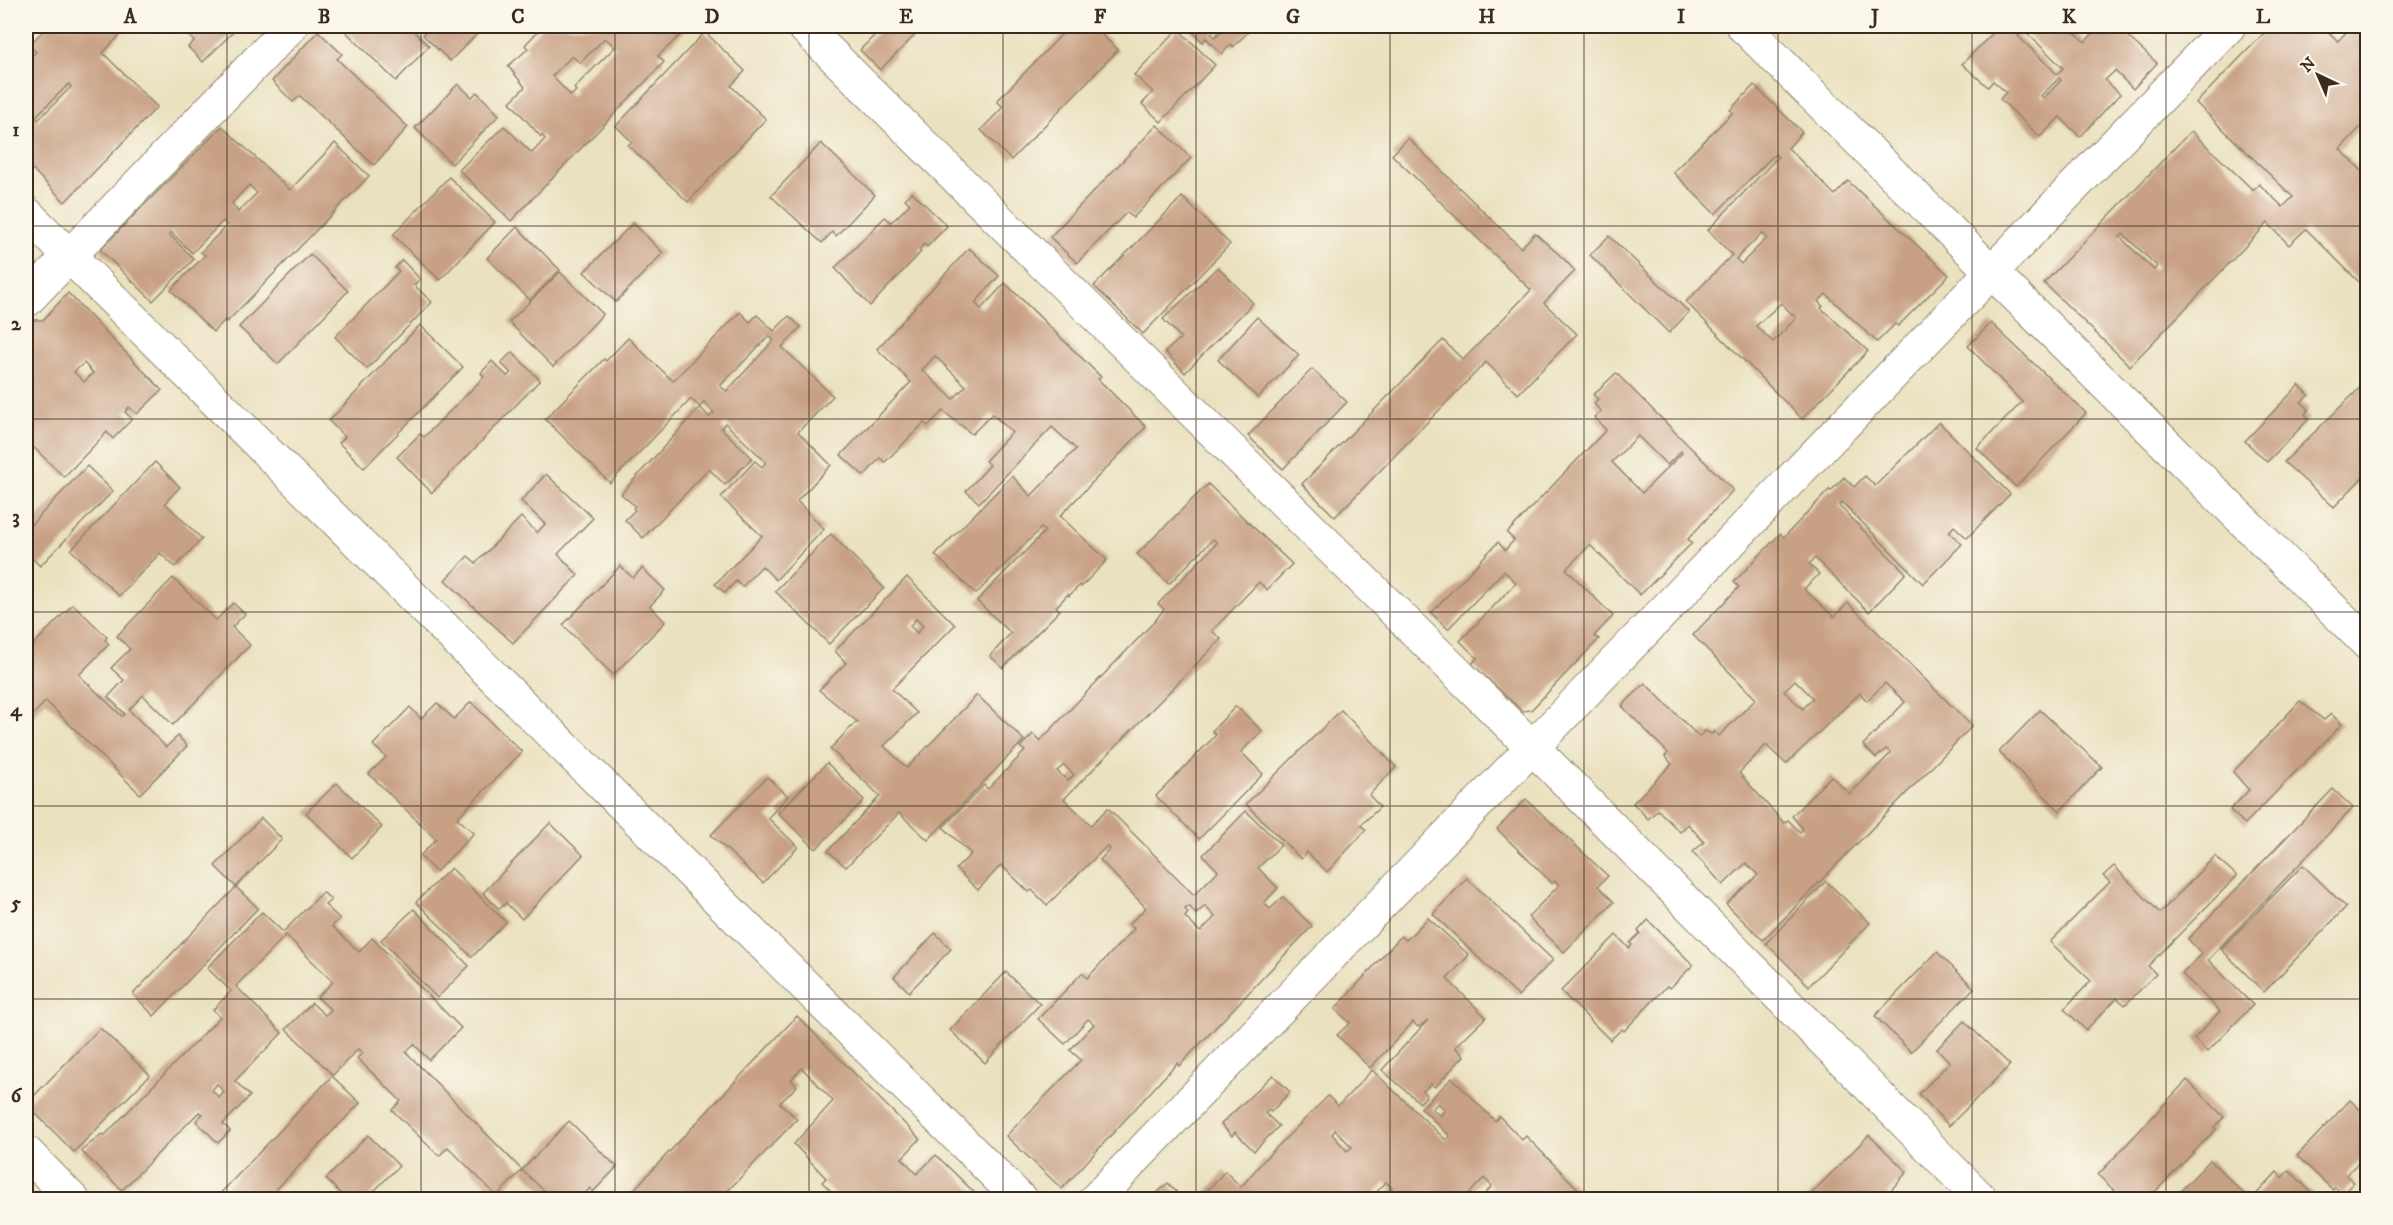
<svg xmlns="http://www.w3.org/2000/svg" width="2393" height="1225" viewBox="0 0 2393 1225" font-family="'IM FELL DW Pica',serif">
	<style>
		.building { fill: #c8a084; fill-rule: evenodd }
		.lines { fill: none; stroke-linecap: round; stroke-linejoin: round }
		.street-casing { stroke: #92866e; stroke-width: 35 }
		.street { stroke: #fff; stroke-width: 33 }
		.grid { fill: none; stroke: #3b2a1e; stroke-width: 1.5; stroke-opacity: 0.55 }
		.neatline { fill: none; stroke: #3b2a1e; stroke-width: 2 }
		.grid-label { font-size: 20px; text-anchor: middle; font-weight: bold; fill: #3b2a1e }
	</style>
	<rect width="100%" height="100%" fill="#fbf7ec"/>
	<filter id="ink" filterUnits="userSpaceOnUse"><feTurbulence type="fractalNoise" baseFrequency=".0167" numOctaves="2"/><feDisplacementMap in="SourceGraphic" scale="12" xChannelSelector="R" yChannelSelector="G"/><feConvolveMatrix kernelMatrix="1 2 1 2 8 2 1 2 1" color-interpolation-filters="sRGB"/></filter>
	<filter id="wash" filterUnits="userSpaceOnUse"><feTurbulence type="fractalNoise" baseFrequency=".008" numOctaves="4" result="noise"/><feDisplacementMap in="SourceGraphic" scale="24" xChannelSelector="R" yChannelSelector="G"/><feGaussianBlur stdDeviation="1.35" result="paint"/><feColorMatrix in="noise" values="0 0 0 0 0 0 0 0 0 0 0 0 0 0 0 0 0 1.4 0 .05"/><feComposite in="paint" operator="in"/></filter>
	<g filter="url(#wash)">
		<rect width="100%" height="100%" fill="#eae1bf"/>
		<g id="blocks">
			<g class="building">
				<path d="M 48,26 L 128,26 L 103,53 L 157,107 L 65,202 L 26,163 L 26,62 L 36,52 L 29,45 ZM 69,84 L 71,87 L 38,120 L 35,117 Z"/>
				<polygon points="178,26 239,26 203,62 188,47 194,41"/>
				<polygon points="340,26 409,26 429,46 396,81"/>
				<polygon points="420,26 485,26 450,61 423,35 426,31"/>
				<path d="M 543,26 L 690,26 L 658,56 L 664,62 L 648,79 L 511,221 L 459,170 L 504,126 L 532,153 L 545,139 L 542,135 L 541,137 L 510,102 L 525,87 L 508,66 L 528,49 L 525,45 ZM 605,38 L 615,47 L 574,88 L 576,91 L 571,96 L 552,76 L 572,56 L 580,63 Z"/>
				<polygon points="884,26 924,26 880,70 860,50"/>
				<polygon points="1070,26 1107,26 1100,33 1118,50 1011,160 981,130 1003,107 997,101"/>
				<path d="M 1186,26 L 1254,26 L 1233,47 L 1231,44 L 1222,54 L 1206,38 L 1203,42 ZM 1218,26 L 1222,30 L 1215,37 L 1211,34 Z"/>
				<path d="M 2000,26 L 2068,26 L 2085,42 L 2100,26 L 2116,26 L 2157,63 L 2133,89 L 2115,71 L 2105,80 L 2120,94 L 2080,137 L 2060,117 L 2040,137 L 2000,99 L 2006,92 L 1993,81 L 1988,87 L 1962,64 ZM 2024,30 L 2063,68 L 2057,74 L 2018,36 ZM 2059,78 L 2061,80 L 2044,98 L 2041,96 Z"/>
				<path d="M 2271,26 L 2322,26 L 2338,41 L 2352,26 L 2368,26 L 2368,119 L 2340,149 L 2368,177 L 2368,291 L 2306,229 L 2289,245 L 2268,223 L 2130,366 L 2044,283 L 2191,131 L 2253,190 L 2259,184 L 2283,207 L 2293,197 L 2196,103 ZM 2123,234 L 2157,266 L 2154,270 L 2120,237 Z"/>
				<polygon points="1178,29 1215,65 1161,122 1142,104 1153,92 1134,75"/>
				<polygon points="318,31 342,54 337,59 408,127 374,165 300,96 293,102 272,81"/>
				<polygon points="705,32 745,71 731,86 766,119 688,202 628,145 632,142 616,126"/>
				<polygon points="458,84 472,97 477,92 499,115 452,164 415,128"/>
				<path d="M 1754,85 L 1802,132 L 1788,148 L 1835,195 L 1848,181 L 1949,275 L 1898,326 L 1895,324 L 1877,342 L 1826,294 L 1818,302 L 1823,306 L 1821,308 L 1868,351 L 1802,419 L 1686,302 L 1732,255 L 1708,230 L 1778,157 L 1775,154 L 1715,214 L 1673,172 L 1733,112 L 1730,110 ZM 1762,233 L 1767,238 L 1741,264 L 1736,259 ZM 1781,303 L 1796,318 L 1773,342 L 1756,326 Z"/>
				<polygon points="1157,125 1191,158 1133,218 1127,212 1077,263 1050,237"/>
				<path d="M 222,126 L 290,190 L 335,143 L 369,176 L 227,322 L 225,320 L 213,332 L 171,290 L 205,255 L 201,252 L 227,225 L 223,221 L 192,253 L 171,232 L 169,234 L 194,259 L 153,301 L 100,250 ZM 249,185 L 257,193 L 238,212 L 232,203 Z"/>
				<polygon points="1408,138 1521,248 1535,233 1565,260 1575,271 1544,303 1577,334 1518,394 1486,362 1335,517 1302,484 1443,340 1463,360 1531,290 1392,155"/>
				<polygon points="821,143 875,195 836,236 832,232 822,243 771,196"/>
				<polygon points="449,177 495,222 440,280 393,235"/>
				<polygon points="912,192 947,226 927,247 924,244 919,250 921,252 870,306 835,268 885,217 891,222 896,218 910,204 905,199"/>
				<polygon points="1182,197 1230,244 1143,334 1094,286"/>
				<polygon points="633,223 663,253 616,302 584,272"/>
				<polygon points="517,227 560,270 530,300 487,258"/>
				<polygon points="1609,236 1689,312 1669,333 1590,255"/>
				<path d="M 969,248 L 999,276 L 975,303 L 981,309 L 1005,283 L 1101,377 L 1098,379 L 1146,427 L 1060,516 L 1107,560 L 1081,587 L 1080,585 L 1069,596 L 1068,594 L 1056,607 L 1060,610 L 1003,668 L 990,656 L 1011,633 L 977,601 L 1045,531 L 1041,528 L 976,594 L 935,555 L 1012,476 L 1031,496 L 1076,449 L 1052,427 L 979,503 L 966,491 L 990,465 L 985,461 L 1012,432 L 992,414 L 972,434 L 943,411 L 928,426 L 924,423 L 885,462 L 880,458 L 864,476 L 841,455 L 911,382 L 877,349 ZM 935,356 L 966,386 L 953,399 L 922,370 Z"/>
				<polygon points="310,254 348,291 278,364 239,327"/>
				<polygon points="402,260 420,279 414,285 432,302 367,369 335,337 399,271 395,268"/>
				<polygon points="1218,267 1253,303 1185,373 1165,352 1181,338 1163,319"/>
				<polygon points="560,272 603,314 553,367 509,322"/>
				<path d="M 68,293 L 162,390 L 137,414 L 129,407 L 125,412 L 132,419 L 113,439 L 107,432 L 64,477 L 26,440 L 26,364 L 31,358 L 26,353 L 26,327 L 31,320 L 43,320 ZM 84,363 L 93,373 L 84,382 L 74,372 Z"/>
				<path d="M 740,312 L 750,322 L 757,315 L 774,331 L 789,316 L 801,327 L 782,347 L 833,396 L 798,432 L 831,465 L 797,501 L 824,529 L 776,580 L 762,566 L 742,587 L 736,581 L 725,593 L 715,584 L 762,536 L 721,497 L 755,461 L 762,467 L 766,462 L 725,423 L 721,428 L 752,458 L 725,485 L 709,469 L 643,538 L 625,520 L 635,510 L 633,508 L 635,506 L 621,494 L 700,407 L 709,417 L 714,413 L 704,402 L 700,407 L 691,399 L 610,483 L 545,419 L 604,359 L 606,361 L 628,338 L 673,381 ZM 769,336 L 774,340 L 727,391 L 720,386 Z"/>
				<polygon points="1257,317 1299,355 1258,398 1218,360"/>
				<polygon points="1991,323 2086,413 2016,487 1977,448 2022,402 1968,346"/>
				<polygon points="420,325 463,367 364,468 339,443 345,437 329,421"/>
				<polygon points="512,352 540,380 432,493 397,457 420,434 424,437 484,377 481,373 492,361 507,376 511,373 501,363"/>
				<polygon points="1312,369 1347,402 1283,469 1248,436"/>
				<path d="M 1616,373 L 1733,490 L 1688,539 L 1692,543 L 1640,595 L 1590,545 L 1566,569 L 1613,616 L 1594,636 L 1599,639 L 1531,710 L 1522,711 L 1472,664 L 1477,658 L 1460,641 L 1516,583 L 1504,571 L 1448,629 L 1431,613 L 1498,542 L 1505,550 L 1514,540 L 1507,533 L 1606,430 L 1594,417 L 1601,411 L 1594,404 L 1598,399 L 1593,395 ZM 1638,436 L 1667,465 L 1681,451 L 1682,453 L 1642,493 L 1612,462 Z"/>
				<polygon points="2368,380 2367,473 2334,507 2284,462"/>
				<polygon points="2299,385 2309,395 2301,402 2309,409 2305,414 2309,419 2267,462 2245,441"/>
				<path d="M 1939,422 L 2010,494 L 1967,538 L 1954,526 L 1949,532 L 1962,544 L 1923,584 L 1842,502 L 1839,506 L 1906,573 L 1869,612 L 1815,558 L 1809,564 L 1819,574 L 1804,589 L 1834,617 L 1848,603 L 1972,726 L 1763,940 L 1726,904 L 1758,875 L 1746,863 L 1723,885 L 1693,852 L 1704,842 L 1688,824 L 1680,832 L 1658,810 L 1648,819 L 1633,803 L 1672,764 L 1665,756 L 1668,753 L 1622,706 L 1645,683 L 1699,737 L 1705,731 L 1712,734 L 1714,731 L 1719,736 L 1756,699 L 1693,635 L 1739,587 L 1734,582 L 1780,534 L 1784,537 L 1829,490 L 1831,491 L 1844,477 L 1854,487 L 1865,476 L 1875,486 ZM 1795,680 L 1813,698 L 1803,709 L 1784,691 ZM 1885,683 L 1905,702 L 1863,745 L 1876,758 L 1886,749 L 1891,753 L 1850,794 L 1831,776 L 1792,816 L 1803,829 L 1800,832 L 1788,820 L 1784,823 L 1739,773 L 1766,745 L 1786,764 L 1860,693 L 1867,701 Z"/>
				<polygon points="155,462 180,487 165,503 202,539 175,567 160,553 119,596 71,550"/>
				<polygon points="87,466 113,491 40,566 26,552 26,530"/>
				<polygon points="546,474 593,518 558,554 578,575 513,643 445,580 468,556 476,563 521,517 537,533 545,524 521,501"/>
				<path d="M 1208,484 L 1292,564 L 1267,590 L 1259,582 L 1212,631 L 1221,639 L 1064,799 L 1091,825 L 1108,808 L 1194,895 L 1218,871 L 1203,855 L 1246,811 L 1281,845 L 1258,868 L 1278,888 L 1264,903 L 1270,909 L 1283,897 L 1312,926 L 1179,1066 L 1177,1063 L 1062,1189 L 1006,1136 L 1081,1060 L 1070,1050 L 1094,1024 L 1088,1019 L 1065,1044 L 1038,1019 L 1082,973 L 1087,978 L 1134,929 L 1129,924 L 1146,908 L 1100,860 L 1110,849 L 1107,846 L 1047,905 L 1032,890 L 1029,892 L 1001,865 L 978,890 L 956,869 L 971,854 L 943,827 L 984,785 L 988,789 L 1025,751 L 1020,747 L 1033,734 L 1040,741 L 1155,621 L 1164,609 L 1158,604 L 1217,543 L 1213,539 L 1169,584 L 1137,554 ZM 1064,765 L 1074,775 L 1068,781 L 1057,771 ZM 1189,906 L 1196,914 L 1205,906 L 1215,917 L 1200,932 L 1185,917 L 1188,913 L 1185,909 Z"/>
				<polygon points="831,534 884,588 829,644 775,591"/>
				<polygon points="620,566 633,578 642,568 665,590 650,606 665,622 613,675 563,625"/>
				<path d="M 907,577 L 955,625 L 892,689 L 917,713 L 884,746 L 907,768 L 977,695 L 1024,740 L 928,840 L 899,813 L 846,867 L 828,851 L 880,796 L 830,749 L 856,722 L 859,723 L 819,690 L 846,663 L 835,651 ZM 916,619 L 923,626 L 917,633 L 910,626 Z"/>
				<polygon points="173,578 216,620 233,603 245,614 232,627 250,645 173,725 143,695 129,710 166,747 178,736 187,746 140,794 46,701 26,722 26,652 73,604 107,637 105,640 109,644 79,675 122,716 125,714 108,697 124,680 111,668 130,649 117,636"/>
				<polygon points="2300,701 2324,720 2331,714 2342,724 2245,824 2230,810 2249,790 2233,772"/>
				<polygon points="471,702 522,752 457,818 474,833 436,872 420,856 436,839 369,774 386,757 373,745 410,707 421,719 437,703 454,719"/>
				<polygon points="1236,706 1262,731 1241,752 1263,774 1199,839 1156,796 1216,735 1212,731"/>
				<polygon points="1341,710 1396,767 1369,795 1380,807 1361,825 1366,830 1327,872 1307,852 1301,859 1246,804"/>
				<polygon points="2040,710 2102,767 2060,811 1999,752"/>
				<polygon points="827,763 864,800 816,849 778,813"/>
				<polygon points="767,777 788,796 768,818 798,847 763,883 711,835"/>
				<polygon points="337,783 382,827 352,858 306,813"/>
				<polygon points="2333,789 2353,808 2208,960 2253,1005 2207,1052 2194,1039 2220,1011 2182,974 2202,954 2188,939"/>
				<polygon points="1526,799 1608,876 1598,886 1614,902 1564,952 1528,917 1559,885 1555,881 1552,883 1497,829"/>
				<polygon points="261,818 282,839 236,887 215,866"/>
				<polygon points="550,823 583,855 522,919 506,903 499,909 483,893"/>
				<polygon points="2215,856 2237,876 2148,966 2156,974 2125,1005 2117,998 2086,1030 2064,1009 2091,981 2050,942 2110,882 2103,876 2114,866 2160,913"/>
				<polygon points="2303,865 2346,907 2264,992 2221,949"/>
				<polygon points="451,868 506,922 472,957 416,902"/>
				<polygon points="1467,878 1553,960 1518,996 1433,914"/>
				<polygon points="1826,881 1870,923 1809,986 1766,943"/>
				<polygon points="236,887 258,908 154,1016 133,994"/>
				<path d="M 323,892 L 331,900 L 325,905 L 340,919 L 332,926 L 359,952 L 372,938 L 461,1028 L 429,1060 L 414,1044 L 406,1052 L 522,1170 L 497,1196 L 448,1147 L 439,1156 L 392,1110 L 401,1101 L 357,1058 L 363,1053 L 358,1049 L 333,1075 L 286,1029 L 312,1003 L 325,1015 L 331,1010 L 317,997 L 333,982 L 286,935 L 236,986 L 282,1033 L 235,1081 L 250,1096 L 223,1124 L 230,1131 L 218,1143 L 196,1121 L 203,1114 L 199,1112 L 122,1190 L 81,1151 L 102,1134 L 104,1136 L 220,1017 L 213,1010 L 231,991 L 207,968 L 262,912 L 283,932 ZM 217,1084 L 224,1092 L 219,1098 L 212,1090 Z"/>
				<polygon points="414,909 469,966 437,998 381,940"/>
				<polygon points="1428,918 1469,955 1447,979 1486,1017 1455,1047 1464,1056 1435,1087 1431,1084 1423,1091 1427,1095 1420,1103 1382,1070 1428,1020 1418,1027 1413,1022 1370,1068 1337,1035 1350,1023 1335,1009 1401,936 1406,940"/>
				<polygon points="1648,920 1693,965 1670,988 1667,986 1624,1031 1622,1029 1610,1040 1561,991 1616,935 1629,948 1632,945 1630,943 1640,933 1638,931"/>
				<polygon points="935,933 951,949 909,992 894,977"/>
				<polygon points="1937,952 1974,988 1911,1052 1875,1016"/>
				<polygon points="1006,972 1040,1004 985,1063 950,1030"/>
				<polygon points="797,1016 920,1139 902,1158 917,1174 936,1155 982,1200 840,1200 822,1182 826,1178 794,1144 833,1101 802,1068 791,1080 797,1086 780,1103 797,1119 719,1200 624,1200"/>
				<polygon points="1964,1021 2010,1065 1949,1126 1919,1094 1950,1062 1937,1049"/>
				<polygon points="100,1028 150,1075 74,1152 26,1104"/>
				<path d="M 1372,1070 L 1446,1140 L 1450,1136 L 1421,1108 L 1452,1078 L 1495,1121 L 1499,1116 L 1522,1140 L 1526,1136 L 1589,1200 L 1480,1200 L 1492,1186 L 1484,1178 L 1463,1200 L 1381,1200 L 1392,1188 L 1386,1182 L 1369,1200 L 1199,1200 L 1225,1171 L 1241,1187 L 1264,1160 L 1328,1096 L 1338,1106 ZM 1438,1103 L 1445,1110 L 1440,1116 L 1432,1109 ZM 1335,1130 L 1352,1147 L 1347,1151 L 1332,1134 Z"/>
				<polygon points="1273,1075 1290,1092 1271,1112 1269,1110 1265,1113 1279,1126 1254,1151 1235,1132 1232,1136 1221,1124"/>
				<polygon points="332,1076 360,1103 266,1200 214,1200"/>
				<polygon points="2187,1080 2224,1117 2214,1127 2216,1129 2152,1195 2156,1200 2120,1200 2122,1198 2098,1175"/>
				<polygon points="2350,1100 2368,1117 2368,1153 2346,1175 2354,1182 2342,1194 2335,1187 2333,1190 2297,1156"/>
				<polygon points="569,1121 617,1167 593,1192 590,1188 579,1200 554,1200 522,1170"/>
				<polygon points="368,1135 399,1166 365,1200 347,1200 326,1179"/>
				<polygon points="1869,1135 1907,1172 1882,1200 1805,1200"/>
				<polygon points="2210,1160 2250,1200 2172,1200"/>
				<polygon points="2289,1170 2314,1195 2309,1200 2251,1200 2277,1172 2282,1178"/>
				<polygon points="1168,1183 1184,1200 1150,1200"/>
			</g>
		</g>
	</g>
	<g filter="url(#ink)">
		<use href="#blocks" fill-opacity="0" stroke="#92866e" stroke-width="1.5"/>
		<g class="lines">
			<g class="street-casing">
				<g id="street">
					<polyline points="803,26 1532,747 1982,1200"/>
					<polyline points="1743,26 2368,644"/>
					<polyline points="26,213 1021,1200"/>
					<polyline points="26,301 291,26"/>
					<polyline points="26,1152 73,1200"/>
					<polyline points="1095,1200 2229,26"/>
				</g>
			</g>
			<use href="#street" class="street"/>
		</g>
	</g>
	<path class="grid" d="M 227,26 L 227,1200M 421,26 L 421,1200M 615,26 L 615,1200M 809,26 L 809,1200M 1003,26 L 1003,1200M 1196,26 L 1196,1200M 1390,26 L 1390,1200M 1584,26 L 1584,1200M 1778,26 L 1778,1200M 1972,26 L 1972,1200M 2166,26 L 2166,1200M 26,226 L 2368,226M 26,419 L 2368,419M 26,612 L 2368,612M 26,806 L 2368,806M 26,999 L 2368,999"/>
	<rect width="2393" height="1225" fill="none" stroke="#fbf7ec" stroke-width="66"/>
	<g transform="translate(2318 75) rotate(316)" stroke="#fbf7ec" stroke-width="4.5" paint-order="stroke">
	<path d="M0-4.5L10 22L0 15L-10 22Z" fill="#3b2a1e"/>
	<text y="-9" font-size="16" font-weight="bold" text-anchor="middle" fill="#3b2a1e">N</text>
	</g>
	<rect x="33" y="33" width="2327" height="1159" class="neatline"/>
	<g class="grid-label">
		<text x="130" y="23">A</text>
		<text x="324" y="23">B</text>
		<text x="518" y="23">C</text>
		<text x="712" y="23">D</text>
		<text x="906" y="23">E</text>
		<text x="1100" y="23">F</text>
		<text x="1293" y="23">G</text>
		<text x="1487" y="23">H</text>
		<text x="1681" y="23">I</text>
		<text x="1875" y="23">J</text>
		<text x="2069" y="23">K</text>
		<text x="2263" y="23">L</text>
		<text x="16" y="136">1</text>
		<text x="16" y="330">2</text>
		<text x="16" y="523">3</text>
		<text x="16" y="716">4</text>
		<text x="16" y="909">5</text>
		<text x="16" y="1102">6</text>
	</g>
</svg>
